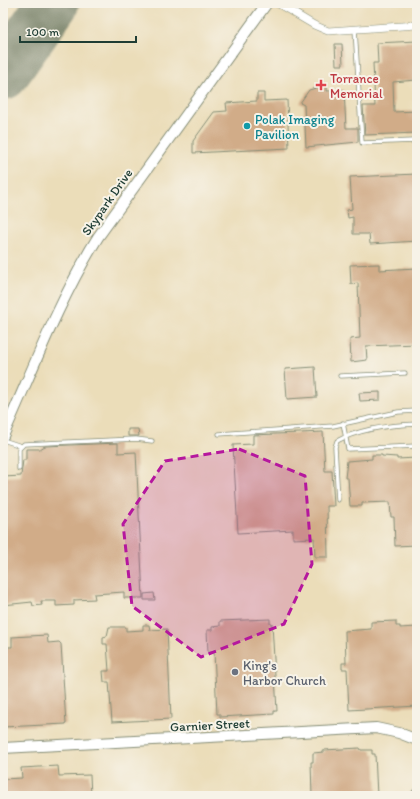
<svg xmlns="http://www.w3.org/2000/svg" width="420" height="799" viewBox="0 0 420 799" font-family="Itim,sans-serif">
	<style>
		.lines { fill: none; stroke-linecap: round; stroke-linejoin: round }
		.runway { stroke: #858d76; stroke-width: 52 }
		.building { fill: #d1ac88 }
		.lane-casing { stroke: #858d76; stroke-width: 5 }
		.street-casing { stroke: #858d76; stroke-width: 8 }
		.secondary-casing { stroke: #858d76; stroke-width: 12 }
		.lane { stroke: #fff; stroke-width: 3.5 }
		.street { stroke: #fff; stroke-width: 7 }
		.secondary { stroke: #fff; stroke-width: 10 }
		.marked { fill: #b5179e; fill-opacity: 0.2; stroke: #b5179e; stroke-width: 3; stroke-dasharray: 8 5; stroke-linejoin: round }
		.health-dot { fill: #e0444e; stroke: #f7f3e8; stroke-width: 1.5 }
		.culture-dot { fill: #0f9aa8; stroke: #f7f3e8; stroke-width: 1.5 }
		.worship-dot { fill: #6b7280; stroke: #f7f3e8; stroke-width: 1.5 }
		.labels { text-anchor: middle; dominant-baseline: central; stroke-width: 4; stroke-linejoin: round; paint-order: stroke }
		.health-label { font-size: 13px; fill: #be3a42; stroke: #f7f3e8; text-anchor: start }
		.culture-label { font-size: 13px; fill: #0d838f; stroke: #f7f3e8; text-anchor: start }
		.street-label { font-size: 13px; fill: #1f3d34; stroke: #f7f3e8 }
		.worship-label { font-size: 13px; fill: #5b616d; stroke: #f7f3e8; text-anchor: start }
	</style>
	<rect width="100%" height="100%" fill="#f7f3e8"/>
	<filter id="ink" filterUnits="userSpaceOnUse"><feTurbulence type="fractalNoise" baseFrequency=".025" numOctaves="2"/><feDisplacementMap in="SourceGraphic" scale="8" xChannelSelector="R" yChannelSelector="G"/><feConvolveMatrix kernelMatrix="1 2 1 2 8 2 1 2 1" color-interpolation-filters="sRGB"/></filter>
	<filter id="wash" filterUnits="userSpaceOnUse"><feTurbulence type="fractalNoise" baseFrequency=".012" numOctaves="4" result="noise"/><feDisplacementMap in="SourceGraphic" scale="16" xChannelSelector="R" yChannelSelector="G"/><feGaussianBlur stdDeviation="0.9" result="paint"/><feColorMatrix in="noise" values="0 0 0 0 0 0 0 0 0 0 0 0 0 0 0 0 0 1.4 0 .05"/><feComposite in="paint" operator="in"/></filter>
	<g filter="url(#wash)">
		<rect width="100%" height="100%" fill="#ebddb9"/>
		<g class="lines">
			<polyline class="runway" points="3,74 53,3"/>
		</g>
		<g id="blocks">
			<g class="building">
				<polygon points="417,41 416,80 393,82 394,112 417,111 417,133 365,135 363,106 375,106 373,63 378,63 377,43"/>
				<polygon points="335,44 342,44 343,65 336,65"/>
				<polygon points="327,85 327,91 344,90 346,128 358,128 358,142 306,147 304,105 300,103 309,90"/>
				<polygon points="257,93 264,93 264,101 287,100 289,148 193,153 193,141 214,112 227,111 226,103 257,101"/>
				<polygon points="417,174 417,241 370,244 369,234 353,234 353,217 348,218 347,210 352,209 350,177"/>
				<polygon points="379,264 379,270 417,268 417,344 366,346 367,360 351,362 350,339 360,338 358,283 351,284 350,265"/>
				<polygon points="315,367 317,397 287,399 285,369"/>
				<polygon points="380,392 380,400 360,401 359,393"/>
				<polygon points="128,429 138,429 139,436 128,436"/>
				<polygon points="323,432 325,471 332,471 334,506 327,506 328,557 315,557 314,538 293,539 293,530 238,533 233,445 253,444 253,435"/>
				<polygon points="118,443 118,453 136,452 143,598 124,598 124,592 94,594 95,599 74,600 74,605 56,606 56,601 41,601 42,605 33,606 32,602 3,605 4,477 21,476 23,460 26,460 26,449 40,449 45,446"/>
				<polygon points="372,455 382,455 382,456 397,457 397,459 417,458 417,545 395,546 394,517 391,517 390,502 362,503 362,506 350,506 348,478 345,478 347,461 372,459"/>
				<polygon points="154,593 155,600 144,600 144,594"/>
				<polygon points="270,619 270,624 272,624 277,711 274,711 274,714 220,717 220,714 217,714 214,652 208,652 207,630 212,630 212,627 220,626 220,621"/>
				<polygon points="396,621 396,626 400,626 400,628 417,627 417,706 349,710 347,669 342,669 342,663 346,663 345,631 371,629 371,622"/>
				<polygon points="143,625 149,625 150,630 167,629 171,719 112,722 109,682 104,682 103,671 109,671 107,644 103,644 103,637 107,636 109,627 126,627 126,631 143,630"/>
				<polygon points="47,635 48,643 59,642 61,644 66,724 3,727 3,647 12,647 12,637"/>
				<polygon points="360,748 361,750 372,750 372,754 375,754 377,796 312,796 311,762 313,762 313,753 324,752 324,750"/>
				<polygon points="58,766 59,776 90,775 91,796 3,796 3,779 22,778 21,768"/>
			</g>
		</g>
	</g>
	<g filter="url(#ink)">
		<use href="#blocks" fill-opacity="0" stroke="#858d76" stroke-width="1"/>
		<g class="lines">
			<g class="lane-casing">
				<g id="lane">
					<polyline points="355,29 362,143 414,141 417,143"/>
					<polyline points="340,376 405,373"/>
					<polyline points="343,423 348,449 417,446"/>
					<polyline points="219,434 333,426 398,412 417,411"/>
					<polyline points="3,440 21,446"/>
					<polyline points="19,469 19,449 24,444 136,439 152,441"/>
					<path d="M 338,500 L 335,447 L 337,441 C 361,428 391,425 417,424"/>
				</g>
			</g>
			<g class="street-casing">
				<polyline id="street" points="277,3 314,25 328,31 417,25"/>
			</g>
			<g class="secondary-casing">
				<g id="secondary">
					<path d="M 3,436 C 33,369 59,300 98,237 L 267,3"/>
					<polyline points="3,748 376,728 399,733 417,740"/>
					<polyline points="416,796 417,794"/>
				</g>
			</g>
			<use href="#lane" class="lane"/>
			<use href="#street" class="street"/>
			<use href="#secondary" class="secondary"/>
		</g>
	</g>
	<path class="marked" d="M 239,449 L 305,476 L 312,564 L 284,624 L 201,657 L 132,606 L 123,524 L 165,461 Z"/>
	<path class="health-dot" d="M319 79h4v4h4v4h-4v4h-4v-4h-4v-4h4z"/>
	<circle class="culture-dot" cx="247" cy="126" r="4"/>
	<circle class="worship-dot" cx="235" cy="672" r="4"/>
	<g class="labels">
		<g class="health-label">
			<text x="330" y="78">Torrance<tspan x="330" dy="15">Memorial</tspan></text>
		</g>
		<g class="culture-label">
			<text x="255" y="119">Polak Imaging<tspan x="255" dy="15">Pavilion</tspan></text>
		</g>
		<g class="street-label">
			<text transform="translate(107 202) rotate(-55)">Skypark Drive</text>
			<text transform="translate(210 725) rotate(-3)">Garnier Street</text>
		</g>
		<g class="worship-label">
			<text x="243" y="665">King's<tspan x="243" dy="15">Harbor Church</tspan></text>
		</g>
	</g>
	<rect width="420" height="799" fill="none" stroke="#f7f3e8" stroke-width="16"/>
	<path d="M20 36v6h116v-6" fill="none" stroke="#1f3d34" stroke-width="2"/>
	<text x="26" y="36" font-size="12" fill="#1f3d34" stroke="#f7f3e8" stroke-width="3" paint-order="stroke">100 m</text>
</svg>
